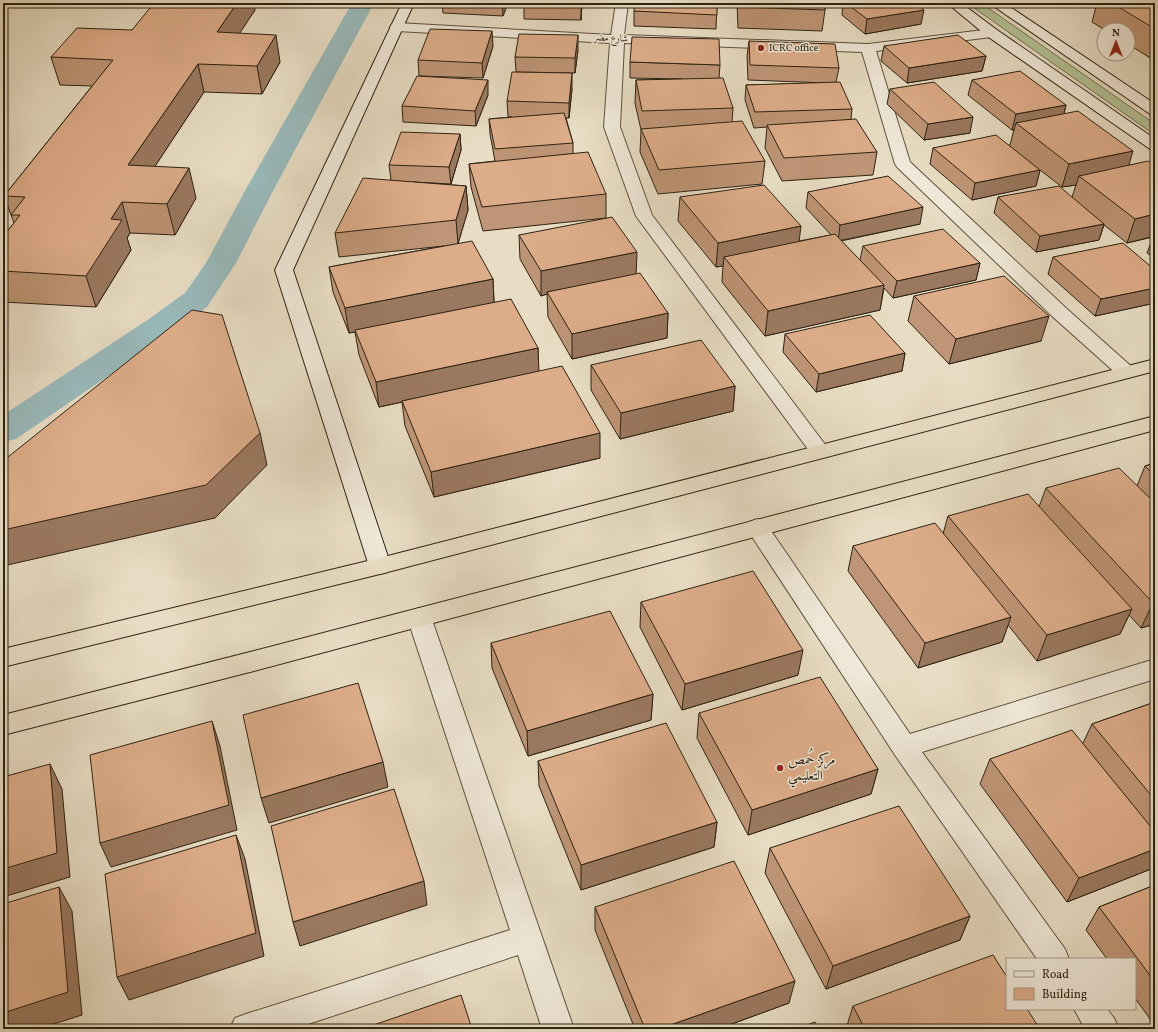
<svg xmlns="http://www.w3.org/2000/svg" width="1158" height="1032" viewBox="0 0 1158 1032" font-family="Vollkorn,Amiri,serif">
	<style>
		.green { fill: #b4c296; stroke: #707254 }
		.lines { fill: none; stroke-linecap: round; stroke-linejoin: round }
		.canal { fill: #99babc; fill-rule: evenodd }
		.street-casing { stroke: #5c513e; stroke-width: 2 }
		.secondary-casing { stroke: #2d2212; stroke-width: 2 }
		.highway-casing { stroke: #2d2212; stroke-width: 2 }
		.street { fill: #f0e9d9; fill-rule: evenodd }
		.secondary { fill: #f0e9d9; fill-rule: evenodd }
		.highway { fill: #e8ddc4; fill-rule: evenodd }
		.wall { fill: #be9576; stroke: #2d2212 }
		.shaded-wall { fill: #9b7960; stroke: #2d2212 }
		.building { fill: #ddad89; stroke: #2d2212 }
		.poi-dot { fill: #8f2418; stroke: #f0e9d9; stroke-width: 1.5 }
		.labels { text-anchor: middle; dominant-baseline: central; stroke-width: 3; stroke-linejoin: round; paint-order: stroke }
		.far-street-label { font-size: 10px; fill: #2d2212; stroke: #f0e9d9 }
		.far-poi-label { font-size: 10px; fill: #2d2212; stroke: #f0e9d9; text-anchor: start }
		.near-poi-label { font-size: 14px; fill: #2d2212; stroke: #f0e9d9; text-anchor: start }
	</style>
	<rect width="100%" height="100%" fill="#e8ddc4"/>
	<filter id="stains"><feTurbulence type="fractalNoise" baseFrequency=".005" numOctaves="4"/><feColorMatrix values="0 0 0 0 .2 0 0 0 0 .09 0 0 0 0 .02 0 0 0 .5 -.17"/></filter>
	<radialGradient id="worn" r=".72"><stop offset=".6" stop-color="#630" stop-opacity="0"/><stop offset="1" stop-color="#630" stop-opacity=".3"/></radialGradient>
	<polygon class="green" points="967,3 981,3 1155,124 1155,135"/>
	<g class="lines">
		<polygon class="canal" points="352,3 374,3 274,189 236,263 207,307 171,333 16,439 3,442 3,415 149,319 185,293 206,263 246,189"/>
		<g class="street-casing">
			<g id="street">
				<polygon points="616,3 628,3 624,35 868,44 992,29 997,30 999,33 997,36 992,37 876,51 910,162 1067,309 1133,368 1136,372 1133,376 1126,378 1119,376 1053,317 897,167 895,164 862,52 624,43 620,127 652,215 830,451 827,456 820,458 813,456 636,216 604,127 610,43 397,31 392,30 390,27 392,24 397,23 611,35"/>
				<polygon points="757,519 765,522 910,734 1155,659 1155,679 922,752 1065,949 1069,959 1037,959 895,755 749,532 746,527 749,522"/>
				<polygon points="419,608 427,611 431,617 574,1029 542,1029 518,955 293,1029 230,1029 235,1018 246,1014 510,930 407,617 411,611"/>
				<polygon points="1074,1009 1107,1009 1114,1018 1119,1029 1085,1029"/>
			</g>
		</g>
		<g class="secondary-casing">
			<g id="secondary">
				<polygon points="402,3 414,3 293,270 391,566 388,572 380,574 372,572 369,566 275,270"/>
				<polygon points="947,3 961,3 997,30 1155,139 1155,151 1150,149 987,36"/>
				<polygon points="989,3 1004,3 1155,104 1155,115 1150,114"/>
			</g>
		</g>
		<g class="highway-casing">
			<g id="highway">
				<polygon points="1155,359 1155,371 380,574 3,667 3,649 380,558"/>
				<polygon points="1155,416 1155,430 250,672 3,735 3,715 250,652"/>
			</g>
		</g>
		<use href="#street" class="street"/>
		<use href="#secondary" class="secondary"/>
		<use href="#highway" class="highway"/>
	</g>
	<g class="wall">
		<polygon points="442,3 508,3 503,16 443,13"/>
		<polygon points="524,3 582,3 581,20 524,19"/>
		<polygon points="717,3 716,29 634,26 634,11"/>
		<polygon points="737,3 824,3 825,10 822,31 738,28"/>
		<polygon points="843,3 915,3 921,24 865,34 842,15"/>
		<polygon points="1097,3 1155,3 1155,61 1128,44 1128,30 1105,30 1092,22"/>
		<polygon points="255,10 239,33 280,62 262,94 204,92 155,166 196,198 175,235 130,233 127,238 131,250 96,307 3,302 3,237 14,223 4,196 92,86 60,85 51,57 132,30"/>
		<polygon points="749,41 839,68 836,82 852,109 851,119 877,152 873,175 782,181 765,148 767,127 754,128 745,100 746,85 827,83 748,80 747,56"/>
		<polygon points="493,46 483,78 420,76 488,95 476,126 403,122 402,106 419,76 418,60"/>
		<polygon points="884,46 986,56 982,71 907,83 881,61"/>
		<polygon points="578,50 575,73 516,72 515,57"/>
		<polygon points="630,62 720,65 719,78 733,108 732,121 765,161 762,184 658,194 640,152 641,130 635,103 636,80 682,79 630,78"/>
		<polygon points="972,80 1066,105 1064,114 1129,165 1155,166 1155,259 1147,253 1153,237 1127,243 1104,225 1099,240 1036,252 994,213 998,197 1072,197 1076,185 1062,187 1040,170 1036,186 972,200 930,164 933,148 1010,145 1014,130 1012,130 968,95"/>
		<polygon points="572,89 569,118 566,118 573,143 573,153 606,194 606,218 483,231 471,187 469,164 495,161 490,134 489,119 512,117 508,117 507,101"/>
		<polygon points="890,89 970,133 924,140 887,104"/>
		<polygon points="460,134 461,150 451,184 413,182 466,186 468,210 458,243 493,279 494,302 538,348 538,371 600,458 434,497 405,426 402,402 379,407 359,355 355,332 349,333 333,292 329,267 444,246 339,257 335,233 391,180 389,165"/>
		<polygon points="808,192 920,224 841,241 860,260 863,246 980,263 976,280 893,298 884,288 880,310 765,336 722,282 723,266 716,267 678,221 680,197 799,241 831,235 806,208"/>
		<polygon points="519,235 636,274 668,313 667,338 572,359 548,317 547,294 541,296 520,259"/>
		<polygon points="1053,257 1155,270 1155,303 1095,316 1048,274"/>
		<polygon points="914,296 1041,341 949,364 908,321"/>
		<polygon points="785,334 905,353 902,371 816,392 783,352"/>
		<polygon points="591,365 735,386 733,411 620,439 591,390"/>
		<polygon points="1155,463 1155,624 1141,628 1129,615 1120,634 1037,661 1008,625 1002,642 918,668 848,571 853,546 943,534 948,516 1039,507 1046,488 1137,486 1145,466"/>
		<polygon points="641,602 798,675 682,710 640,627"/>
		<polygon points="491,643 653,694 651,720 528,756 492,668"/>
		<polygon points="1155,702 1155,863 1151,869 1067,902 980,784 990,759 1083,743 1092,724"/>
		<polygon points="699,713 878,769 871,794 748,835 697,738"/>
		<polygon points="538,761 717,822 714,847 581,890 539,786"/>
		<polygon points="770,848 970,916 960,940 826,989 765,873"/>
		<polygon points="1155,885 1155,1026 1135,998 1135,959 1107,959 1086,930 1099,907"/>
		<polygon points="595,907 789,1003 718,1029 635,1029 595,930"/>
		<polygon points="853,1006 1040,1029 846,1029"/>
	</g>
	<g class="shaded-wall">
		<polygon points="237,3 254,3 255,10 222,60 217,32"/>
		<polygon points="502,3 508,3 503,16"/>
		<polygon points="582,3 581,20 581,6"/>
		<polygon points="924,10 921,24 865,34 867,19"/>
		<polygon points="492,31 493,46 483,78 482,63"/>
		<polygon points="276,35 280,62 262,94 257,66"/>
		<polygon points="578,35 578,50 575,73 575,58"/>
		<polygon points="986,56 982,71 907,83 909,68"/>
		<polygon points="198,64 204,92 136,195 128,165"/>
		<polygon points="572,73 572,89 569,118 569,103"/>
		<polygon points="488,80 488,95 476,126 475,111"/>
		<polygon points="1066,105 1062,121 1016,123 1014,130 1012,130 1016,114"/>
		<polygon points="973,117 970,133 924,140 928,124"/>
		<polygon points="460,134 461,150 451,184 449,167"/>
		<polygon points="1133,151 1126,175 1079,176 1076,185 1062,187 1069,164"/>
		<polygon points="189,168 196,198 175,235 167,204"/>
		<polygon points="1040,170 1036,186 972,200 975,183"/>
		<polygon points="466,186 468,210 458,244 456,220"/>
		<polygon points="122,202 130,233 127,238 131,250 96,307 86,276 111,219"/>
		<polygon points="923,207 920,224 838,241 840,225"/>
		<polygon points="1155,214 1155,236 1127,243 1135,219"/>
		<polygon points="1104,224 1099,240 1036,252 1040,236"/>
		<polygon points="801,226 798,250 724,257 723,266 716,267 718,243"/>
		<polygon points="637,252 636,277 547,292 547,294 541,296 541,271"/>
		<polygon points="980,263 976,280 893,298 897,281"/>
		<polygon points="493,279 494,304 349,333 345,308"/>
		<polygon points="884,285 880,310 765,336 768,311"/>
		<polygon points="1155,288 1155,303 1095,316 1101,299"/>
		<polygon points="668,313 667,338 572,359 572,334"/>
		<polygon points="1049,316 1041,341 949,364 956,339"/>
		<polygon points="538,348 539,373 402,401 402,402 379,407 376,382"/>
		<polygon points="905,353 902,371 816,392 819,374"/>
		<polygon points="735,386 733,411 620,439 621,413"/>
		<polygon points="260,433 267,465 215,518 3,566 3,530"/>
		<polygon points="600,433 600,458 434,497 431,472"/>
		<polygon points="1155,602 1155,624 1141,628 1153,603"/>
		<polygon points="1132,609 1120,634 1037,661 1047,635"/>
		<polygon points="1011,617 1002,642 918,668 925,643"/>
		<polygon points="803,650 798,675 682,710 685,684"/>
		<polygon points="653,694 651,720 528,756 527,731"/>
		<polygon points="212,721 220,746 237,830 111,867 100,843"/>
		<polygon points="383,762 388,787 269,823 261,798"/>
		<polygon points="50,764 62,789 70,877 3,897 3,869"/>
		<polygon points="878,769 871,794 748,835 752,810"/>
		<polygon points="717,822 714,847 581,890 581,865"/>
		<polygon points="236,835 245,859 264,956 129,1000 117,977"/>
		<polygon points="1155,849 1155,863 1151,869 1067,902 1079,878"/>
		<polygon points="424,881 427,905 300,946 293,922"/>
		<polygon points="59,887 72,911 82,1015 38,1029 3,1029 3,1013"/>
		<polygon points="970,916 960,940 826,989 833,966"/>
		<polygon points="795,981 789,1003 718,1029 659,1029"/>
	</g>
	<g class="building">
		<polygon points="154,3 237,3 217,32 276,35 257,66 198,64 128,165 189,168 167,204 122,202 111,219 122,220 86,276 3,271 3,237 20,215 11,215 25,197 4,196 113,60 51,57 77,28 132,30"/>
		<polygon points="524,3 582,3 581,6 524,4"/>
		<polygon points="635,3 717,3 717,15 634,11"/>
		<polygon points="739,3 824,3 825,10 739,7"/>
		<polygon points="846,3 915,3 924,10 867,19"/>
		<polygon points="1112,3 1155,3 1155,29"/>
		<polygon points="430,29 492,31 482,63 418,60"/>
		<polygon points="519,34 578,35 575,58 515,57"/>
		<polygon points="958,35 986,56 909,68 884,46"/>
		<polygon points="632,37 719,39 720,65 630,62"/>
		<polygon points="749,41 835,44 839,68 750,65"/>
		<polygon points="1020,71 1066,105 1016,114 972,80"/>
		<polygon points="512,72 572,73 569,103 507,101"/>
		<polygon points="417,76 488,80 475,111 402,106"/>
		<polygon points="723,78 733,108 642,111 636,80"/>
		<polygon points="840,82 852,109 755,112 746,85"/>
		<polygon points="934,82 973,117 928,124 890,89"/>
		<polygon points="1078,111 1133,151 1069,164 1016,123"/>
		<polygon points="564,113 573,143 495,149 489,119"/>
		<polygon points="856,119 877,152 784,158 767,125"/>
		<polygon points="742,121 765,161 659,170 641,129"/>
		<polygon points="401,132 460,134 449,167 389,165"/>
		<polygon points="996,135 1040,170 975,183 933,148"/>
		<polygon points="588,152 606,194 482,207 469,164"/>
		<polygon points="1148,161 1155,166 1155,214 1135,219 1079,176"/>
		<polygon points="888,176 923,207 840,225 808,192"/>
		<polygon points="363,178 466,186 456,220 335,233"/>
		<polygon points="764,185 801,226 718,243 680,197"/>
		<polygon points="1059,186 1104,224 1040,236 998,197"/>
		<polygon points="612,217 637,252 541,271 519,235"/>
		<polygon points="943,229 980,263 897,281 863,246"/>
		<polygon points="835,234 884,285 768,311 724,257"/>
		<polygon points="472,241 493,279 345,308 329,267"/>
		<polygon points="1123,243 1155,270 1155,288 1101,299 1053,257"/>
		<polygon points="640,273 668,313 572,334 547,292"/>
		<polygon points="1004,276 1049,316 956,339 914,296"/>
		<polygon points="511,299 538,348 376,382 355,330"/>
		<polygon points="192,310 222,315 260,433 206,485 3,530 3,461"/>
		<polygon points="870,315 905,353 819,374 785,334"/>
		<polygon points="701,340 735,386 621,413 591,365"/>
		<polygon points="562,366 600,433 431,472 402,401"/>
		<polygon points="1155,463 1155,476 1145,466"/>
		<polygon points="1119,468 1155,503 1155,602 1153,603 1046,488"/>
		<polygon points="1028,494 1132,609 1047,635 948,516"/>
		<polygon points="935,523 1011,617 925,643 853,546"/>
		<polygon points="753,571 803,650 685,684 641,602"/>
		<polygon points="610,611 653,694 527,731 491,643"/>
		<polygon points="820,677 878,769 752,810 699,713"/>
		<polygon points="358,683 383,762 261,798 243,715"/>
		<polygon points="1155,702 1155,800 1092,724"/>
		<polygon points="212,721 229,805 100,843 90,755"/>
		<polygon points="666,723 717,822 581,865 538,761"/>
		<polygon points="1072,730 1155,832 1155,849 1079,878 990,759"/>
		<polygon points="50,764 57,853 3,869 3,777"/>
		<polygon points="394,789 424,881 293,922 271,826"/>
		<polygon points="899,806 970,916 833,966 770,848"/>
		<polygon points="236,835 256,933 117,977 105,874"/>
		<polygon points="734,861 795,981 659,1029 645,1029 595,907"/>
		<polygon points="1155,885 1155,982 1099,907"/>
		<polygon points="59,887 68,992 3,1013 3,904"/>
		<polygon points="993,955 1007,977 1007,1009 1027,1009 1040,1029 865,1029 853,1006"/>
		<polygon points="461,995 472,1029 362,1029"/>
		<polygon points="815,1022 819,1029 796,1029"/>
	</g>
	<g class="poi-dot">
		<circle cx="761" cy="48" r="4"/>
		<circle cx="780" cy="768" r="4"/>
	</g>
	<g class="labels">
		<g class="far-street-label">
			<text transform="translate(611 38) rotate(3)">شارع مضر</text>
		</g>
		<g class="far-poi-label">
			<text x="769" y="48">ICRC office</text>
		</g>
		<g class="near-poi-label">
			<text x="788" y="760">مركز حُمص<tspan x="788" dy="16">التعليمي</tspan></text>
		</g>
	</g>
	<rect width="1158" height="1032" fill="none" stroke="#e8ddc4" stroke-width="16"/>
	<rect x="4" y="4" width="1150" height="1024" fill="none" stroke="#2d2212" stroke-width="2"/>
	<rect x="8" y="8" width="1142" height="1016" fill="none" stroke="#2d2212"/>
	<rect x="1006" y="958" width="130" height="52" fill="#f0e9d9" stroke="#a29989"/>
	<rect x="1014" y="971" width="20" height="6" fill="#f0e9d9" stroke="#a29989"/>
	<text x="1042" y="978" font-size="12" fill="#2d2212">Road</text>
	<rect x="1014" y="988" width="20" height="12" fill="#ddad89" stroke="#a29989"/>
	<text x="1042" y="998" font-size="12" fill="#2d2212">Building</text>
	<g transform="translate(1116 42)"><circle r="19" fill="#f0e9d9" stroke="#a29989"/>
	<path d="M0-3L7 15L0 10L-7 15Z" fill="#8f2418"/>
	<text y="-6" font-size="11" font-weight="bold" text-anchor="middle" fill="#2d2212">N</text>
	</g>
	<rect width="100%" height="100%" filter="url(#stains)"/>
	<rect width="100%" height="100%" fill="url(#worn)"/>
</svg>
